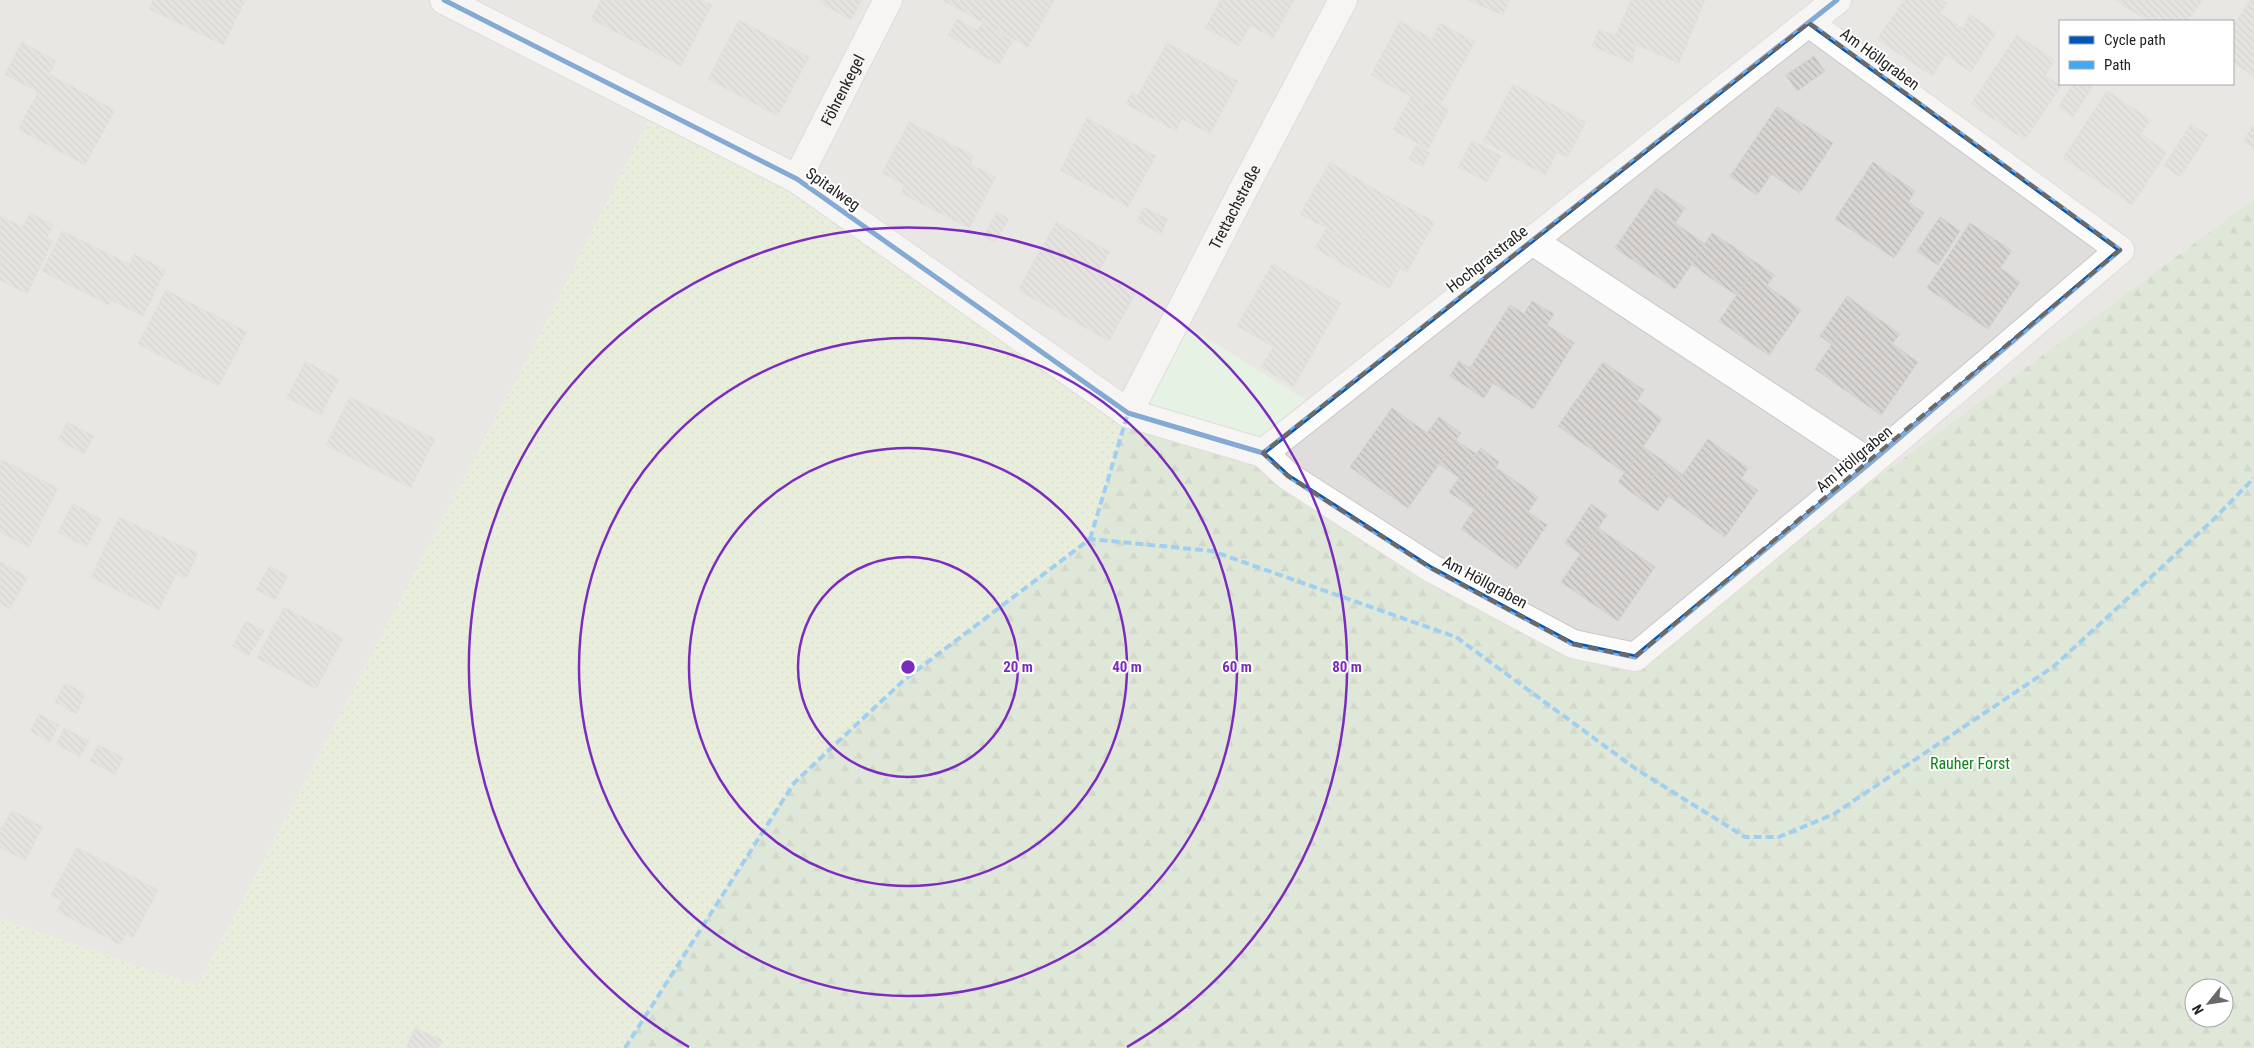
<svg xmlns="http://www.w3.org/2000/svg" width="2254" height="1048" viewBox="0 0 2254 1048" font-family="'Roboto Condensed',sans-serif">
	<style>
		.residential { fill: #dfdedc; fill-rule: evenodd }
		.grass { fill: url(#grass-dots) }
		.forest { fill: url(#forest-firs); fill-rule: evenodd }
		.park { fill: #daf5da }
		.building { fill: url(#building-back-hatch); stroke: #d3d0cc }
		.lines { fill: none; stroke-linecap: round; stroke-linejoin: round }
		.minor-casing { stroke: #c9c8c7; stroke-width: 30 }
		.minor { stroke: #fdfcfc; stroke-width: 28 }
		.quiet { stroke: #3fa9f5; stroke-width: 4; stroke-dasharray: 8 4; stroke-linecap: butt }
		.cycleway-casing { stroke: #fff; stroke-width: 8 }
		.cycleway { stroke: #0057b8; stroke-width: 5 }
		.marked { fill: none; stroke: #6a6968; stroke-width: 4; stroke-dasharray: 10 6; stroke-linejoin: round }
		.ring { fill: none; stroke: #7b2cbf; stroke-width: 2.5 }
		.labels { text-anchor: middle; dominant-baseline: central; stroke-width: 4; stroke-linejoin: round; paint-order: stroke }
		.street-label { font-size: 16px; fill: #222; stroke: #fff }
		.park-label { font-size: 16px; fill: #0c8416; stroke: #fff }
		.centre { fill: #7b2cbf; stroke: #fff; stroke-width: 2.5 }
		.ring-label { font-size: 15px; text-anchor: middle; font-weight: bold; fill: #7b2cbf; stroke: #fff; stroke-width: 4; stroke-linejoin: round; paint-order: stroke }
	</style>
	<defs>
		<pattern id="grass-dots" width="8" height="8" patternUnits="userSpaceOnUse" patternTransform="scale(1.25)"><rect width="8" height="8" fill="#ddeccb"/><path d="M2 2h.1M6 6h.1" fill="none" stroke="#bdcaae" stroke-width="1.8" stroke-linecap="round"/></pattern>
		<pattern id="forest-firs" width="22" height="20" patternUnits="userSpaceOnUse" patternTransform="scale(1.25)"><rect width="22" height="20" fill="#cbdec1"/><path d="M5 1l3.5 6h-7zM16 11l3.5 6h-7z" fill="#aebea6"/></pattern>
		<pattern id="building-back-hatch" width="6" height="6" patternUnits="userSpaceOnUse" patternTransform="scale(1.25)"><rect width="6" height="6" fill="#d7d4d2"/><path d="M-1 5l2 2M0 0l6 6M5-1l2 2" fill="none" stroke="#b8b6b4"/></pattern>
	</defs>
	<rect width="100%" height="100%" fill="#f0eeeb"/>
	<path class="residential" d="M 0,0 L 2254,0 L 2254,199 L 1635,657 L 1573,644 L 1128,413 L 656,106 L 543,328 L 197,987 L 0,919 ZM 2060,21 L 2233,21 L 2233,84 L 2060,84 Z"/>
	<polygon class="grass" points="656,106 797,179 1128,413 1090,539 904,680 794,783 625,1048 0,1048 0,919 198,986 543,328"/>
	<path class="forest" d="M 2254,199 L 2254,1048 L 625,1048 L 794,783 L 904,680 L 1090,539 L 1128,413 L 1263,453 L 1431,568 L 1635,657 ZM 2194,988 L 2224,988 L 2224,1018 L 2194,1018 Z"/>
	<polygon class="park" points="1184,324 1309,402 1262,442 1142,408"/>
	<g class="building">
		<polygon points="153,0 196,0 236,19 224,45 149,9"/>
		<polygon points="196,0 245,0 236,19"/>
		<polygon points="601,0 702,0 712,5 681,66 591,19"/>
		<polygon points="821,0 862,0 851,20 819,2"/>
		<polygon points="942,0 1054,0 1028,47"/>
		<polygon points="1220,0 1294,0 1273,38 1217,6"/>
		<polygon points="1468,0 1509,0 1503,15"/>
		<polygon points="1631,0 1705,0 1679,63 1615,36"/>
		<polygon points="1904,0 1942,0 1947,3 1940,13 1963,29 1932,76 1877,39"/>
		<polygon points="2115,0 2202,0 2188,21 2148,21"/>
		<polygon points="2250,0 2254,0 2254,77 2233,62 2233,26"/>
		<polygon points="1217,6 1251,24 1239,46 1205,28"/>
		<polygon points="1970,14 1996,33 1971,72 1946,55 1963,29"/>
		<polygon points="957,19 978,31 982,23 1013,41 999,65 948,35"/>
		<polygon points="739,20 809,57 778,116 708,79"/>
		<polygon points="1400,21 1432,39 1440,23 1475,42 1437,111 1371,75"/>
		<polygon points="1599,29 1636,45 1632,63 1592,46"/>
		<polygon points="2017,35 2055,60 2045,75 2061,86 2025,140 1971,104"/>
		<polygon points="22,42 56,61 49,74 115,110 85,165 18,129 38,92 5,74"/>
		<polygon points="1167,43 1238,81 1210,134 1138,95"/>
		<polygon points="1814,56 1825,71 1797,91 1786,75"/>
		<polygon points="1513,84 1586,122 1568,157 1557,152 1545,175 1483,141"/>
		<polygon points="2073,84 2090,84 2093,86 2073,117 2058,107"/>
		<polygon points="2107,91 2151,120 2141,134 2167,152 2132,205 2063,158"/>
		<polygon points="1132,92 1182,118 1176,131 1126,104"/>
		<polygon points="1411,96 1437,111 1440,105 1449,109 1428,149 1393,130"/>
		<polygon points="1777,107 1833,143 1800,193 1744,156"/>
		<polygon points="1087,118 1156,156 1128,207 1060,170"/>
		<polygon points="909,122 974,156 970,164 996,177 969,228 901,193 905,185 882,173"/>
		<polygon points="2191,124 2208,135 2180,177 2164,166"/>
		<polygon points="2253,126 2254,126 2254,148 2243,141"/>
		<polygon points="1472,140 1501,156 1487,182 1458,167"/>
		<polygon points="1416,145 1430,153 1423,167 1408,159"/>
		<polygon points="1744,156 1771,175 1757,195 1730,176"/>
		<polygon points="1330,162 1385,195 1358,245 1300,214"/>
		<polygon points="1873,162 1915,191 1908,202 1924,213 1894,258 1835,219"/>
		<polygon points="1656,188 1685,208 1675,223 1705,244 1675,289 1615,248"/>
		<polygon points="1385,195 1435,222 1407,272 1358,245"/>
		<polygon points="1144,207 1168,219 1161,234 1137,221"/>
		<polygon points="997,212 1009,219 995,243 983,236"/>
		<polygon points="30,213 53,225 47,238 53,241 27,294 0,280 0,216 23,227"/>
		<polygon points="1940,217 1960,231 1938,265 1917,251"/>
		<polygon points="1056,222 1110,252 1098,273 1135,294 1109,341 1018,290"/>
		<polygon points="1970,223 2012,251 2000,268 2020,282 1988,329 1927,288"/>
		<polygon points="1326,229 1358,245 1345,266 1315,248"/>
		<polygon points="62,231 129,264 109,305 42,271"/>
		<polygon points="1712,233 1734,247 1712,279 1692,264"/>
		<polygon points="1358,245 1400,268 1389,289 1345,266"/>
		<polygon points="1734,247 1758,264 1736,295 1712,279"/>
		<polygon points="134,254 166,270 143,316 111,300"/>
		<polygon points="1272,264 1341,303 1306,365 1237,326"/>
		<polygon points="1758,264 1774,275 1767,286 1801,310 1769,355 1719,321"/>
		<polygon points="166,290 247,332 219,386 138,344"/>
		<polygon points="1847,296 1859,305 1832,345 1820,336"/>
		<polygon points="1532,301 1554,314 1547,325 1574,343 1533,409 1470,368 1510,305 1524,314"/>
		<polygon points="1859,305 1900,334 1892,344 1918,362 1881,415 1815,369"/>
		<polygon points="1274,346 1306,365 1293,387 1261,367"/>
		<polygon points="305,361 339,379 321,415 287,398"/>
		<polygon points="1459,361 1493,383 1484,398 1450,376"/>
		<polygon points="1603,362 1644,390 1637,401 1662,419 1625,473 1558,426"/>
		<polygon points="350,397 435,439 411,488 326,445"/>
		<polygon points="1392,408 1427,433 1439,417 1461,433 1408,508 1350,467"/>
		<polygon points="67,422 94,436 84,454 58,440"/>
		<polygon points="1708,439 1748,468 1741,479 1758,490 1725,537 1668,496"/>
		<polygon points="1456,440 1476,454 1460,478 1439,464"/>
		<polygon points="1643,447 1664,461 1639,498 1618,482"/>
		<polygon points="1481,448 1499,462 1495,468 1501,471 1475,510 1449,492"/>
		<polygon points="0,459 22,470 0,516"/>
		<polygon points="1664,461 1683,475 1658,511 1639,498"/>
		<polygon points="22,470 58,488 29,547 0,532 0,516"/>
		<polygon points="1501,471 1538,497 1528,512 1547,525 1517,569 1461,529"/>
		<polygon points="73,503 87,512 72,540 58,532"/>
		<polygon points="1591,504 1607,515 1580,554 1565,543"/>
		<polygon points="87,512 101,519 87,547 72,540"/>
		<polygon points="119,517 153,533 125,594 91,577"/>
		<polygon points="1598,528 1655,567 1618,621 1561,582"/>
		<polygon points="153,533 198,553 186,579 176,574 159,610 125,594"/>
		<polygon points="0,562 28,577 10,609 0,604"/>
		<polygon points="269,566 288,576 275,600 256,590"/>
		<polygon points="284,607 343,638 316,689 257,658"/>
		<polygon points="246,621 264,631 249,656 232,646"/>
		<polygon points="65,683 86,694 76,714 55,702"/>
		<polygon points="39,714 59,725 50,742 30,731"/>
		<polygon points="64,728 89,741 80,757 56,744"/>
		<polygon points="98,745 124,758 115,774 90,761"/>
		<polygon points="12,810 43,827 25,861 0,847 0,831"/>
		<polygon points="77,847 158,890 133,938 51,895"/>
		<polygon points="62,900 126,933 121,945 57,911"/>
		<polygon points="415,1028 442,1040 438,1048 406,1048"/>
	</g>
	<g class="lines">
		<g class="minor-casing">
			<g id="minor">
				<polyline points="444,0 797,179 1128,413 1263,453 1837,0"/>
				<path id="s1" d="M 797,179 L 888,0"/>
				<polyline points="1531,240 1870,463"/>
				<path id="s2" d="M 1128,413 L 1241,194 L 1343,0"/>
				<polyline points="1263,453 1288,476 1431,568 1573,644 1635,657 1870,463 2120,250 1809,23"/>
			</g>
		</g>
		<use href="#minor" class="minor"/>
		<g class="quiet">
			<polyline points="1090,539 1128,413"/>
			<polyline points="625,1048 794,783 904,680 1090,539 1212,551 1456,637 1636,769 1745,837 1779,837 1834,814 2053,667 2212,521 2254,478"/>
		</g>
		<g class="cycleway-casing">
			<g id="cycleway">
				<polyline points="444,0 797,179 1128,413 1263,453 1837,0"/>
				<polyline points="1263,453 1288,476 1431,568 1573,644 1635,657 1870,463 2120,250 1809,23"/>
			</g>
		</g>
		<use href="#cycleway" class="cycleway"/>
	</g>
	<path d="M0 0H2254V1048H0ZM 1809,23 L 2120,250 L 1635,657 L 1573,644 L 1431,568 L 1288,476 L 1263,453 Z" fill="#f0eeeb" fill-opacity=".55" fill-rule="evenodd"/>
	<path class="marked" d="M 1809,23 L 2120,250 L 1635,657 L 1573,644 L 1431,568 L 1288,476 L 1263,453 Z"/>
	<g class="ring">
		<circle cx="908" cy="667" r="110"/>
		<circle cx="908" cy="667" r="219"/>
		<circle cx="908" cy="667" r="329"/>
		<path d="M689 1047A439 439 0 1 1 1127 1047"/>
	</g>
	<g class="labels">
		<g class="street-label">
			<text transform="translate(1880 59) rotate(36)">Am Höllgraben</text>
			<text stroke="none"><textPath href="#s1" startOffset="100">Föhrenkegel</textPath></text>
			<text transform="translate(833 189) rotate(35)">Spitalweg</text>
			<text stroke="none"><textPath href="#s2" startOffset="232">Trettachstraße</textPath></text>
			<text transform="translate(1487 259) rotate(-38)">Hochgratstraße</text>
			<text transform="translate(1854 459) rotate(-40)">Am Höllgraben</text>
			<text transform="translate(1485 582) rotate(28)">Am Höllgraben</text>
		</g>
		<g class="park-label">
			<text x="1970" y="763">Rauher Forst</text>
		</g>
	</g>
	<circle cx="908" cy="667" r="8" class="centre"/>
	<g class="ring-label">
		<text x="1018" y="672">20 m</text>
		<text x="1127" y="672">40 m</text>
		<text x="1237" y="672">60 m</text>
		<text x="1347" y="672">80 m</text>
	</g>
	<rect x="2059" y="20" width="175" height="65" fill="#ffffff" stroke="#a7a7a7"/>
	<rect x="2069" y="36" width="25" height="8" fill="#0057b8" stroke="#a7a7a7"/>
	<text x="2104" y="45" font-size="15" fill="#222222">Cycle path</text>
	<rect x="2069" y="61" width="25" height="8" fill="#3fa9f5" stroke="#a7a7a7"/>
	<text x="2104" y="70" font-size="15" fill="#222222">Path</text>
	<g transform="translate(2209 1003) rotate(240)"><circle r="24" fill="#ffffff" stroke="#a7a7a7"/>
	<path d="M0-4L9 19L0 12L-9 19Z" fill="#6a6968"/>
	<text y="-8" font-size="14" font-weight="bold" text-anchor="middle" fill="#222222">N</text>
	</g>
</svg>
